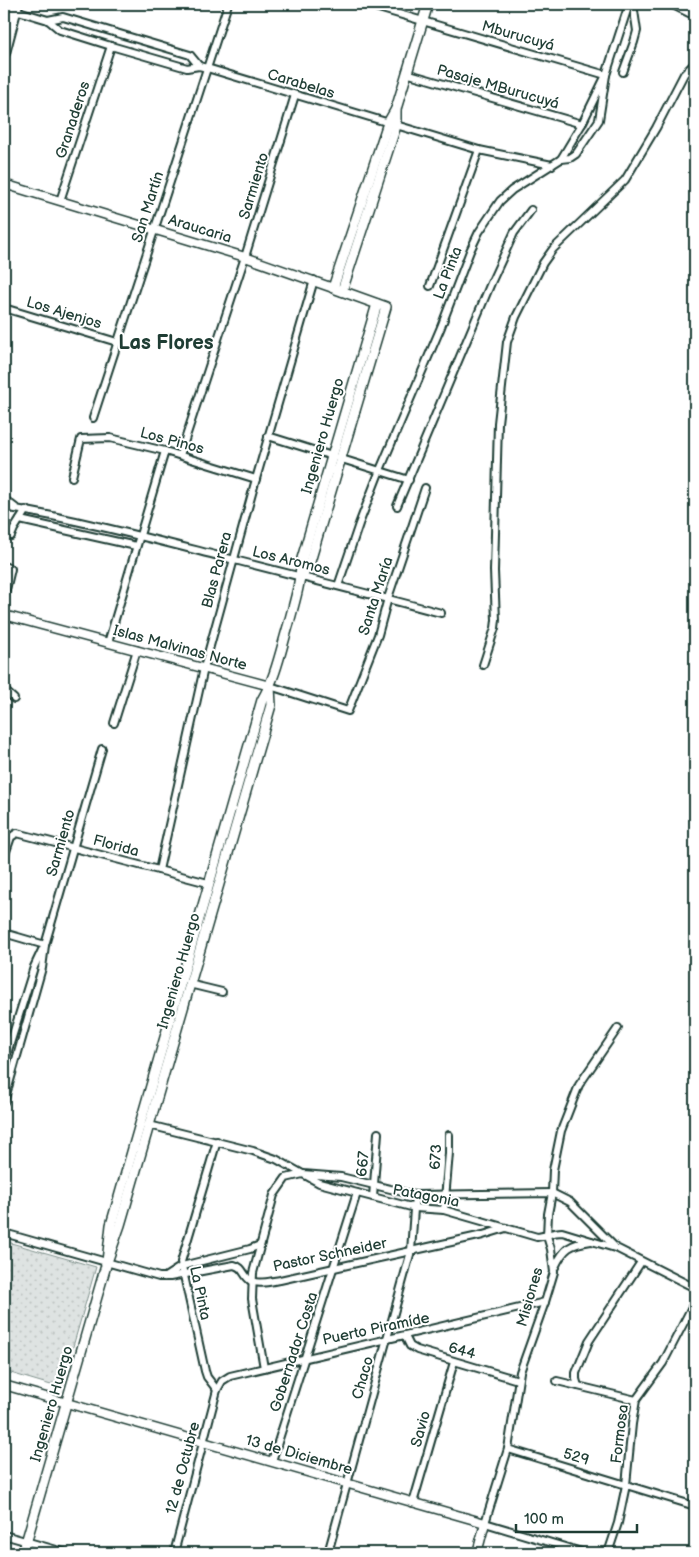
<svg xmlns="http://www.w3.org/2000/svg" width="699" height="1557" viewBox="0 0 699 1557" font-family="'Balsamiq Sans',sans-serif">
	<style>
		.park { fill: url(#park-dots); stroke: #7e908b }
		.lines { fill: none; stroke-linecap: round; stroke-linejoin: round }
		.minor-casing { stroke: #1f3d34; stroke-width: 10 }
		.tertiary-casing { stroke: #1f3d34; stroke-width: 11 }
		.secondary-casing { stroke: #1f3d34; stroke-width: 12 }
		.primary-casing { stroke: #1f3d34; stroke-width: 14 }
		.minor { stroke: #fff; stroke-width: 6 }
		.tertiary { stroke: #fff; stroke-width: 8 }
		.secondary { stroke: #fff; stroke-width: 9 }
		.primary { stroke: #fff; stroke-width: 10 }
		.labels { text-anchor: middle; dominant-baseline: central; stroke-width: 4; stroke-linejoin: round; paint-order: stroke }
		.street-label { font-size: 15px; fill: #1f3d34; stroke: #fff }
		.district-label { font-size: 20px; font-weight: bold; fill: #1f3d34; stroke: #fff }
	</style>
	<defs>
		<pattern id="park-dots" width="8" height="8" patternUnits="userSpaceOnUse" patternTransform="scale(1.25)"><rect width="8" height="8" fill="#dee3e2"/><path d="M2 2h.1M6 6h.1" fill="none" stroke="#bec4c2" stroke-width="1.8" stroke-linecap="round"/></pattern>
	</defs>
	<rect width="100%" height="100%" fill="#fff"/>
	<filter id="ink" filterUnits="userSpaceOnUse"><feTurbulence type="fractalNoise" baseFrequency=".02" numOctaves="2"/><feDisplacementMap in="SourceGraphic" scale="10" xChannelSelector="R" yChannelSelector="G"/><feConvolveMatrix kernelMatrix="1 2 1 2 8 2 1 2 1" color-interpolation-filters="sRGB"/></filter>
	<g filter="url(#ink)">
		<polygon class="park" points="4,1241 96,1267 61,1388 4,1371"/>
		<g class="lines">
			<g class="minor-casing">
				<g id="minor">
					<polyline points="365,4 606,75 599,120 576,154 570,158 561,159"/>
					<polyline points="671,4 689,13 695,14"/>
					<polyline points="15,10 48,20 60,30 111,46 187,68 199,66 207,68 479,150 552,165"/>
					<polyline points="48,20 63,17 190,55 199,66"/>
					<polyline points="623,72 634,42 637,31 633,4"/>
					<polyline points="406,73 582,124"/>
					<polyline points="60,201 111,46"/>
					<polyline points="430,286 479,150"/>
					<polyline points="4,308 117,342"/>
					<polyline points="93,418 228,4"/>
					<polyline points="268,436 409,480"/>
					<polyline points="180,455 245,257 295,95"/>
					<polyline points="72,477 81,439 110,438 165,451 256,479"/>
					<polyline points="4,499 17,509"/>
					<polyline points="397,506 491,283 514,233 531,210"/>
					<path d="M 4,507 C 76,519 148,538 219,556 C 293,575 367,593 441,613"/>
					<polyline points="20,520 136,546"/>
					<polyline points="11,536 14,529 26,510"/>
					<polyline points="4,566 11,569 4,598"/>
					<polyline points="338,586 359,524 380,470 441,327 470,251 479,232 500,201 512,190 561,159 582,124 606,75 629,4"/>
					<polyline points="108,643 165,451"/>
					<polyline points="483,665 495,628 496,620 494,571 498,423 507,342 516,317 543,263 553,249 625,180 656,128 684,74 695,63"/>
					<polyline points="270,686 348,711 378,635 388,598 425,488"/>
					<polyline points="4,690 14,699"/>
					<polyline points="114,723 137,650"/>
					<polyline points="4,857 11,837 17,833 208,883"/>
					<polyline points="159,870 204,668 256,479 314,280"/>
					<polyline points="4,933 45,945"/>
					<polyline points="189,984 222,992"/>
					<polyline points="4,1063 34,967 42,950"/>
					<polyline points="4,1102 42,968 45,945 102,749"/>
					<path d="M 149,1125 L 253,1151 L 276,1159 L 319,1183 L 415,1208 L 444,1210 L 537,1237 C 546,1236 553,1232 562,1232 L 618,1249 L 695,1288"/>
					<polyline points="217,1141 181,1262 205,1371 207,1377 217,1390"/>
					<polyline points="373,1197 378,1133"/>
					<polyline points="444,1210 449,1153 449,1135"/>
					<path d="M 4,1233 L 159,1277 L 170,1277 L 234,1265 C 244,1267 243,1276 251,1281 C 259,1285 272,1281 280,1280 L 483,1235 L 506,1228"/>
					<path d="M 555,1267 C 564,1248 570,1244 591,1241"/>
					<polyline points="165,1277 182,1266 250,1249 260,1245"/>
					<polyline points="405,1336 410,1346 417,1350 518,1380"/>
					<polyline points="264,1368 252,1299 253,1273 274,1195 286,1178 303,1174 341,1177 415,1195 552,1193 570,1202 614,1246"/>
					<polyline points="557,1381 636,1400"/>
					<polyline points="578,1386 576,1379 576,1373 589,1341 641,1262"/>
					<polyline points="508,1449 695,1506"/>
					<polyline points="272,1461 357,1193"/>
					<polyline points="413,1503 454,1362"/>
					<polyline points="4,1535 67,1553"/>
					<polyline points="174,1553 217,1390 222,1381 230,1376 545,1302"/>
					<polyline points="328,1553 411,1251 415,1195"/>
					<polyline points="585,1553 485,1523 508,1449 520,1372 545,1302 554,1272 551,1249 547,1236 548,1214 552,1193 553,1170 561,1131 579,1085 618,1028"/>
					<polyline points="608,1553 618,1523 626,1485 632,1424 636,1400 663,1363 695,1301"/>
				</g>
			</g>
			<g class="tertiary-casing">
				<g id="tertiary">
					<polyline points="4,184 245,257 333,288"/>
					<polyline points="4,615 270,686"/>
					<polyline points="4,1385 485,1523 477,1553"/>
				</g>
			</g>
			<g class="secondary-casing">
				<g id="secondary">
					<polyline points="342,291 396,126 396,109 428,4"/>
					<polyline points="302,576 309,565 386,307 333,288 388,123 396,109"/>
					<path d="M 107,1262 L 111,1225 L 262,700 C 276,677 281,649 289,623 C 294,603 301,583 301,562 L 377,304"/>
					<polyline points="23,1553 107,1262 120,1225 271,705 270,687"/>
				</g>
			</g>
			<g class="primary-casing">
				<polyline id="primary" points="4,53 17,4"/>
			</g>
			<use href="#minor" class="minor"/>
			<use href="#tertiary" class="tertiary"/>
			<use href="#secondary" class="secondary"/>
			<use href="#primary" class="primary"/>
		</g>
	</g>
	<g class="labels">
		<g class="street-label">
			<text transform="translate(518 36) rotate(16)">Mburucuyá</text>
			<text transform="translate(301 84) rotate(17)">Carabelas</text>
			<text transform="translate(498 87) rotate(16)">Pasaje MBurucuyá</text>
			<text transform="translate(73 120) rotate(-72)">Granaderos</text>
			<text transform="translate(254 186) rotate(-73)">Sarmiento</text>
			<text transform="translate(148 207) rotate(-72)">San Martín</text>
			<text transform="translate(200 229) rotate(17)">Araucaria</text>
			<text transform="translate(448 273) rotate(-69)">La Pinta</text>
			<text transform="translate(64 313) rotate(17)">Los Ajenjos</text>
			<text transform="translate(323 436) rotate(-74)">Ingeniero Huergo</text>
			<text transform="translate(172 441) rotate(15)">Los Pinos</text>
			<text transform="translate(291 561) rotate(14)">Los Aromos</text>
			<text transform="translate(217 570) rotate(-75)">Blas Parera</text>
			<text transform="translate(376 596) rotate(-72)">Santa María</text>
			<text transform="translate(180 648) rotate(15)">Islas Malvinas Norte</text>
			<text transform="translate(61 843) rotate(-74)">Sarmiento</text>
			<text transform="translate(116 846) rotate(15)">Florida</text>
			<text transform="translate(179 971) rotate(-74)">Ingeniero Huergo</text>
			<text transform="translate(436 1157) rotate(-87)">673</text>
			<text transform="translate(363 1164) rotate(-85)">667</text>
			<text transform="translate(426 1196) rotate(11)">Patagonia</text>
			<text transform="translate(330 1255) rotate(-12)">Pastor Schneider</text>
			<text transform="translate(200 1293) rotate(78)">La Pinta</text>
			<text transform="translate(530 1297) rotate(-74)">Misiones</text>
			<text transform="translate(376 1329) rotate(-12)">Puerto Piramíde</text>
			<text transform="translate(462 1351) rotate(16)">644</text>
			<text transform="translate(294 1352) rotate(-72)">Gobernador Costa</text>
			<text transform="translate(363 1378) rotate(-74)">Chaco</text>
			<text transform="translate(52 1404) rotate(-74)">Ingeniero Huergo</text>
			<text transform="translate(421 1429) rotate(-74)">Savio</text>
			<text transform="translate(620 1434) rotate(-83)">Formosa</text>
			<text transform="translate(299 1455) rotate(16)">13 de Diciembre</text>
			<text transform="translate(576 1457) rotate(17)">529</text>
			<text transform="translate(183 1468) rotate(-75)">12 de Octubre</text>
		</g>
		<g class="district-label">
			<text x="166" y="343">Las Flores</text>
		</g>
	</g>
	<rect width="699" height="1557" fill="none" stroke="#fff" stroke-width="20"/>
	<rect x="10" y="10" width="679" height="1537" fill="none" stroke="#1f3d34" stroke-width="2" filter="url(#ink)"/>
	<path d="M516 1524v8h121v-8" fill="none" stroke="#1f3d34" stroke-width="2.5"/>
	<text x="524" y="1524" font-size="15" fill="#1f3d34" stroke="#ffffff" stroke-width="4" paint-order="stroke">100 m</text>
</svg>
